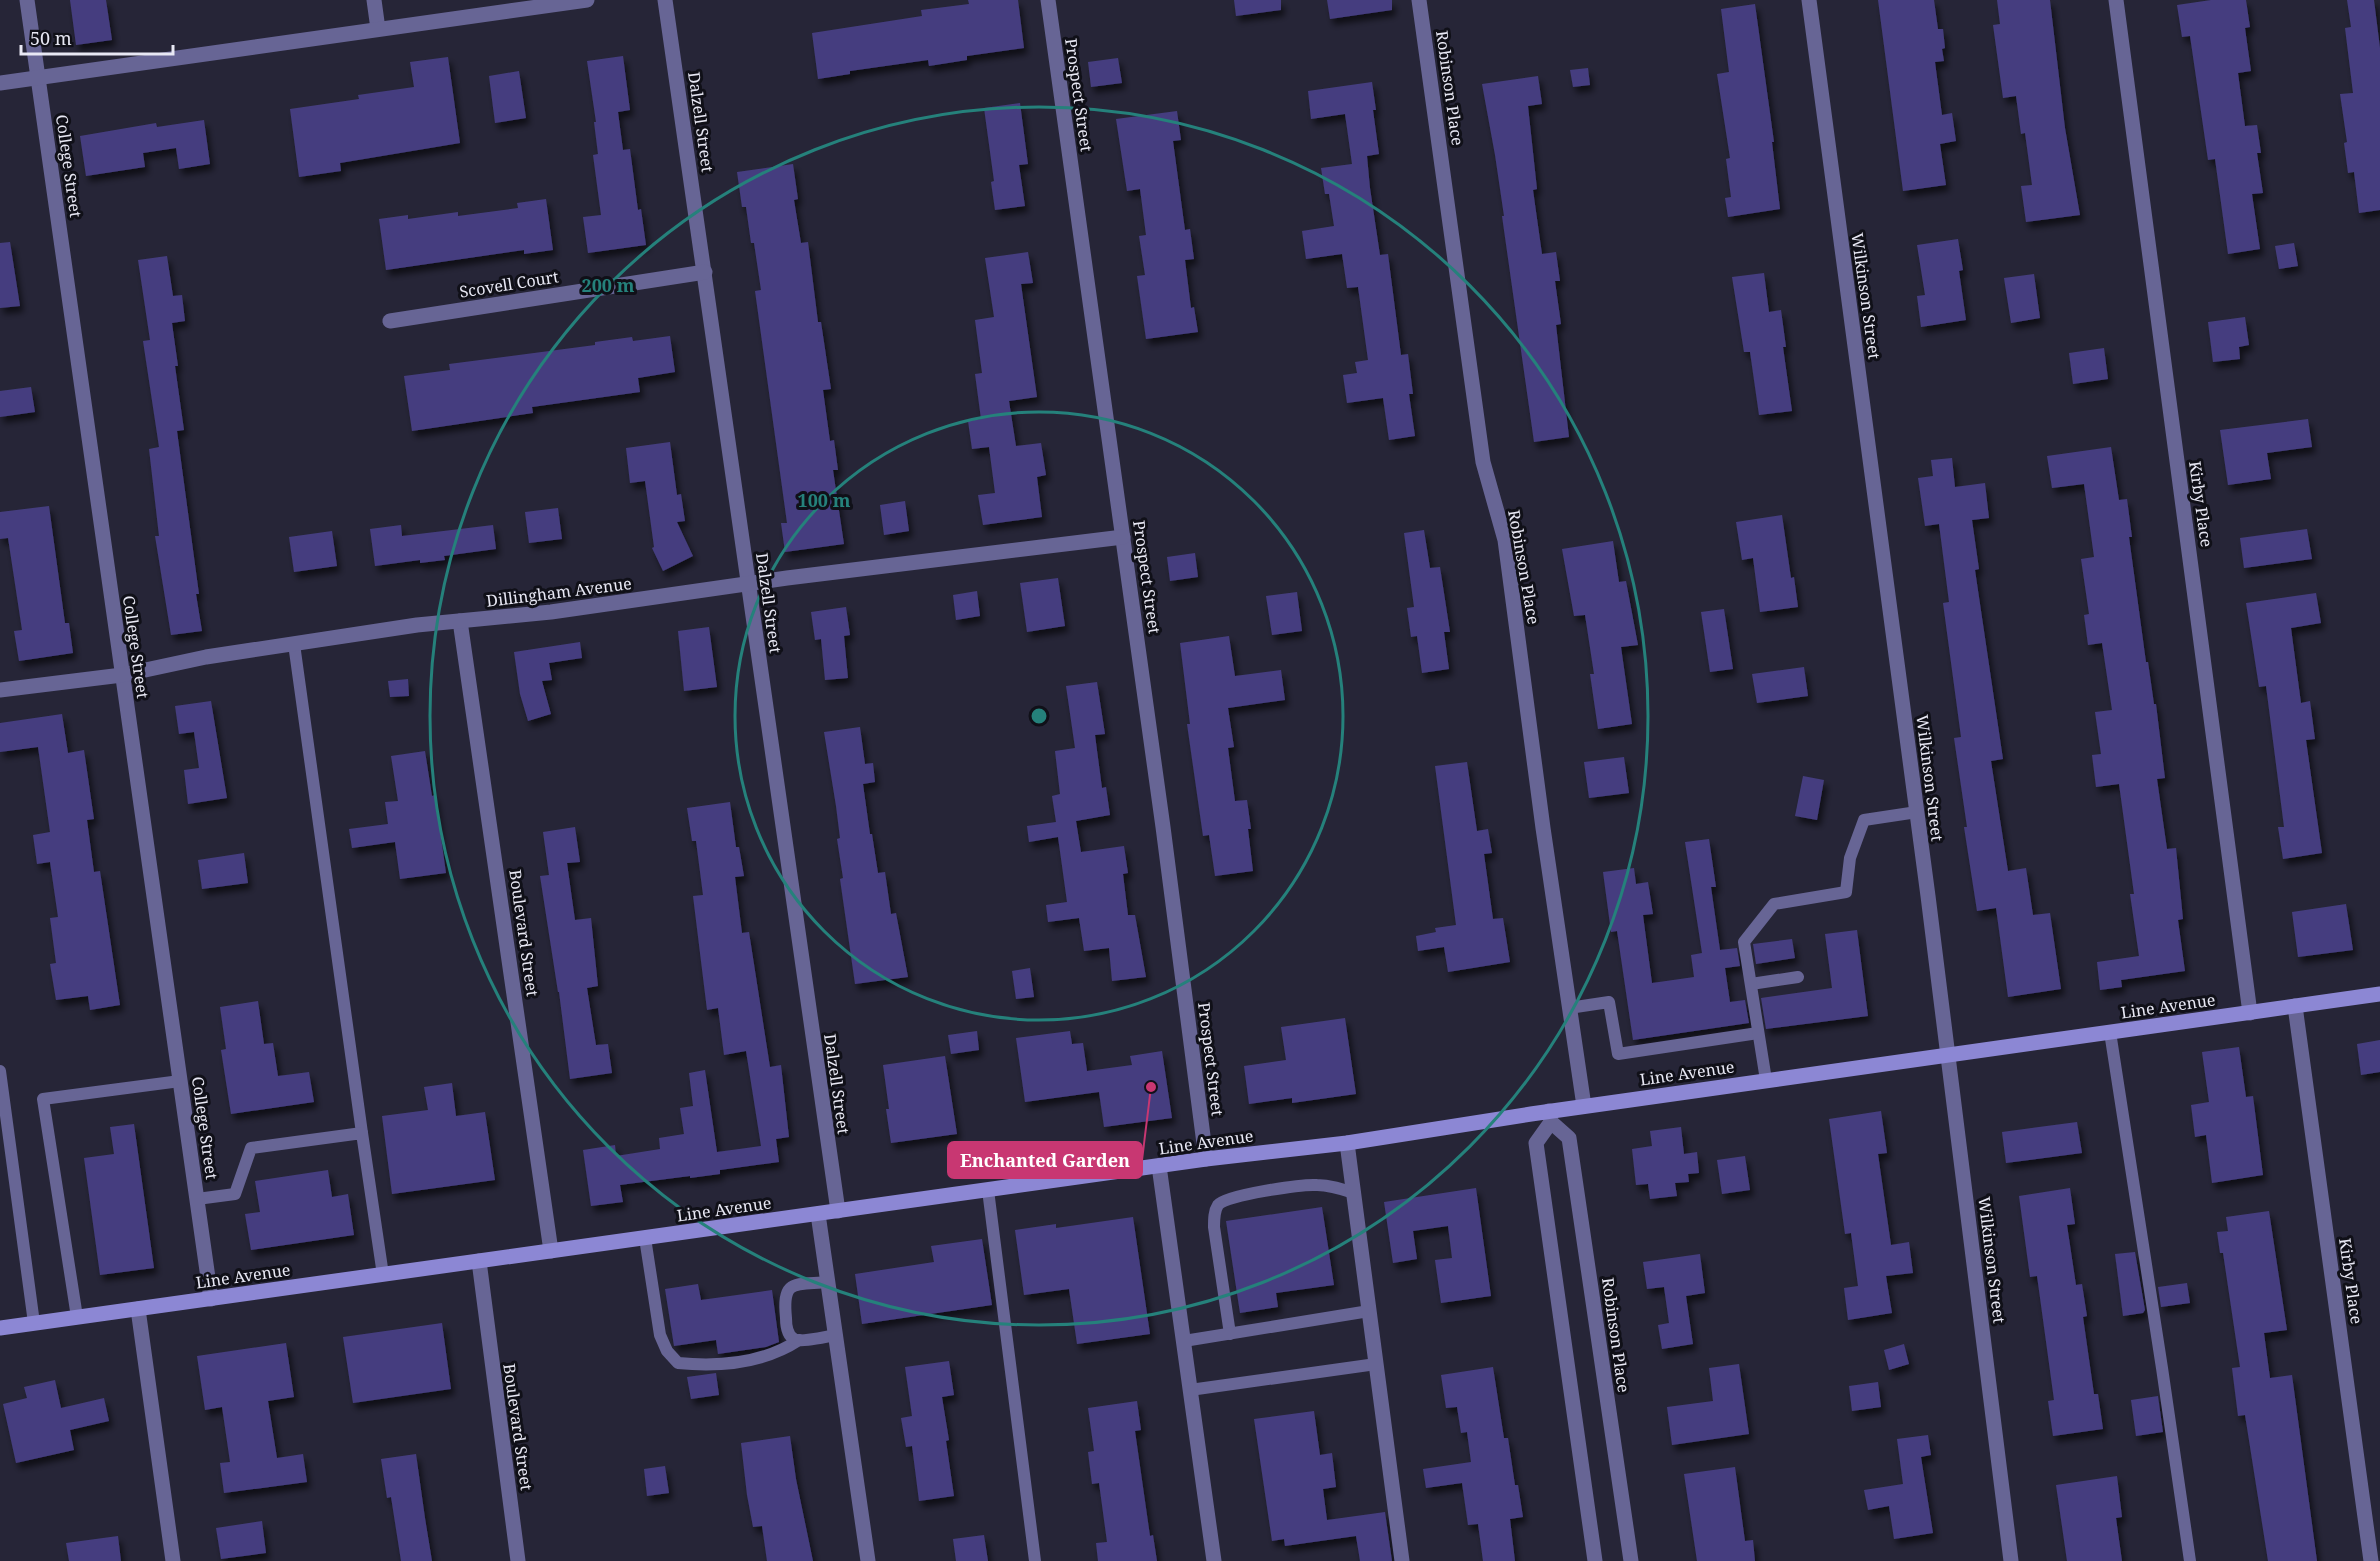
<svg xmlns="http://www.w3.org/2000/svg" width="2380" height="1561" viewBox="0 0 2380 1561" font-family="'Noto Serif',serif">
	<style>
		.building { fill: #453e7f; filter: url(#shadow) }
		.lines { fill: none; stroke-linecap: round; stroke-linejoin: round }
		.service { stroke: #676595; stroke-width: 12 }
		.minor { stroke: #676595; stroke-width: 15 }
		.tertiary { stroke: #676595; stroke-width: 15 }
		.secondary { stroke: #8c87d4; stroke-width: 15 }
		.ring { fill: none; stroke: #25817b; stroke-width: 3 }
		.labels { text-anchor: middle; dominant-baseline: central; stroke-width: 6; stroke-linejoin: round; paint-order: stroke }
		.street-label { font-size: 16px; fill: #e8e8f4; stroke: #101018 }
		.centre { fill: #25817b; stroke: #101018; stroke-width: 3 }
		.ring-label { font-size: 18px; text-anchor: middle; font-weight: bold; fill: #25817b; stroke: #101018; stroke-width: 6; stroke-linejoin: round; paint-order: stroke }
		.leader { fill: none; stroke: #c83772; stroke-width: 2 }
		.callout-dot { fill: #c83772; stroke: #101018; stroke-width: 2 }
		.callout { fill: #c83772; stroke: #c83772; stroke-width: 2 }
		.callout-label { font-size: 18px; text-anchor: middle; font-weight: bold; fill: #fff }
	</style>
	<defs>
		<filter id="shadow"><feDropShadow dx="3.5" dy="6" stdDeviation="3" flood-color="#0009"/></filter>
	</defs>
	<rect width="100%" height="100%" fill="#262537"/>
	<g class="building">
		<polygon points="70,0 106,0 112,40 76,45"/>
		<polygon points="968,0 1018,0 1024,48 967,56 967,60 929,66 928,60 850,71 850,74 818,79 812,33 922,16 921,10 969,4"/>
		<polygon points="1234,0 1281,0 1281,10 1236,16"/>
		<polygon points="1327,0 1392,0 1392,10 1330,19"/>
		<polygon points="1878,0 1934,0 1938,29 1943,29 1945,48 1942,49 1944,61 1935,62 1942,115 1952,113 1956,141 1940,144 1946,185 1903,191"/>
		<polygon points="1997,0 2050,0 2065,128 2080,215 2026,222 2021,186 2032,185 2025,133 2021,134 2016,96 2003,98 1993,25 2000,24"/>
		<polygon points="2211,0 2246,0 2250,27 2245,28 2251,71 2238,73 2245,126 2257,125 2261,153 2257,153 2263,193 2252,194 2260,249 2228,254 2215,159 2208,160 2190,36 2182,37 2177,5"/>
		<polygon points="2347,0 2374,0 2380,48 2380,210 2359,213 2354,172 2348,173 2344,143 2347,142 2340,94 2353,93 2345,28 2351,27"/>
		<polygon points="1755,4 1774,142 1772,142 1780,209 1728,217 1725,198 1731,197 1726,159 1730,158 1717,74 1729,72 1721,9"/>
		<polygon points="623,56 630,110 618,112 623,150 630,149 638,210 641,209 646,245 588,253 583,217 601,215 593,155 598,154 594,122 596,122 587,61"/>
		<polygon points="448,57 460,143 340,163 341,171 299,177 290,109 359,99 358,95 414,87 410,62"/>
		<polygon points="1118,58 1122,83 1091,87 1088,62"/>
		<polygon points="1588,68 1590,85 1573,87 1570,70"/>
		<polygon points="519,71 526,118 495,123 489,76"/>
		<polygon points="1538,76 1542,104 1528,106 1537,189 1533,190 1542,254 1556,252 1560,281 1555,281 1561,324 1556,325 1569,437 1534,442 1502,216 1504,216 1495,155 1482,84"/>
		<polygon points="1372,82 1376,110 1373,110 1379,154 1367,156 1370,188 1380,255 1388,254 1401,355 1408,354 1413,394 1409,394 1415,436 1389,440 1383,398 1347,403 1343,375 1357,373 1355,362 1368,360 1358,287 1347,288 1342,254 1306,259 1302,231 1334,226 1329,194 1325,194 1321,168 1352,164 1345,114 1311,119 1308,91"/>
		<polygon points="1020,103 1028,164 1019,165 1025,206 995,210 991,182 994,181 984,108"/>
		<polygon points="1177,111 1181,140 1173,141 1185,230 1190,229 1194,259 1185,260 1191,308 1194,307 1198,332 1146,339 1137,276 1145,275 1139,236 1146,235 1140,189 1127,191 1116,119"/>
		<polygon points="204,120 210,164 179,169 176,148 143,153 145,167 86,176 80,136 156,123 157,127"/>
		<polygon points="793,164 798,199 794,200 801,243 808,242 818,322 821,322 831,389 823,390 830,441 834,440 838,470 833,470 844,544 785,552 781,523 787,523 755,291 761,290 754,243 751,243 746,207 742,207 737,172"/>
		<polygon points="546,199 553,250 524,254 524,250 386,270 379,219 408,215 408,219 458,212 458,216 518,208 517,203"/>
		<polygon points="1958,239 1963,270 1959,271 1966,320 1921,327 1917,296 1925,295 1917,245"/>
		<polygon points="10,242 20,306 0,308 0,243"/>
		<polygon points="2294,243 2298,266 2279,269 2275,246"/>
		<polygon points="1028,252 1033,283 1021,284 1037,397 1009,401 1016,446 1041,443 1046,475 1037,477 1042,517 983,525 978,495 995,493 989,447 972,449 968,421 981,419 975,374 982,373 975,320 994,317 985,258"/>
		<polygon points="167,256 173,296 182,295 185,321 172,323 178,366 175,366 184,430 177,431 199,594 196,594 202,631 171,635 155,536 159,536 149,449 159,447 143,341 150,340 138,260"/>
		<polygon points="1764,273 1769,312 1781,310 1786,347 1783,347 1792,411 1759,415 1750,352 1744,352 1732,277"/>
		<polygon points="2034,274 2040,318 2011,323 2004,278"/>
		<polygon points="2245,317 2249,345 2239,347 2240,359 2213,362 2208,322"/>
		<polygon points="670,336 675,372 638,378 640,392 532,407 533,413 412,431 404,376 450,370 449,364 595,345 595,342 632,337 633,341"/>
		<polygon points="2104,348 2108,379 2073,384 2069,353"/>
		<polygon points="31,387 35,412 0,417 0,391"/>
		<polygon points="2308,419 2312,447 2267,453 2271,479 2228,485 2220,430"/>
		<polygon points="670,442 677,495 681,494 685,521 677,522 693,556 663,571 652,548 654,547 645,481 630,483 626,448"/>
		<polygon points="2111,447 2119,500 2127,499 2132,537 2129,537 2146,662 2148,662 2154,704 2156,704 2165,778 2157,779 2167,849 2176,848 2183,919 2178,920 2185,971 2121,980 2122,987 2100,990 2097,962 2139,956 2130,894 2134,894 2119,784 2096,787 2092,755 2101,754 2095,712 2112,710 2102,643 2088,645 2084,615 2089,614 2081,559 2094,557 2084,484 2052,488 2047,456"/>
		<polygon points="1952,458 1955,487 1985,483 1989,518 1972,520 1979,569 1975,570 2003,759 1991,761 2008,871 2026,868 2033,915 2050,913 2061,989 2008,997 1996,908 1977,911 1964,827 1967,827 1954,738 1961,737 1943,603 1949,602 1939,524 1925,526 1918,478 1933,476 1931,460"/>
		<polygon points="905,501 909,531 884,535 880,505"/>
		<polygon points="49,506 65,623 69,623 73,653 19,661 14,631 22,630 8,538 0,539 0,512"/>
		<polygon points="558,508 562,539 529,543 525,512"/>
		<polygon points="1782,515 1791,578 1794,577 1798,607 1760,612 1753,558 1742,560 1736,522"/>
		<polygon points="401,525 402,536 493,525 496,549 444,556 445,560 420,563 420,560 375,566 370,529"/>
		<polygon points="2307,529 2312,559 2244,568 2240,538"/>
		<polygon points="1424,530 1430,568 1440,567 1450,632 1444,632 1449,669 1422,673 1417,636 1411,637 1407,608 1414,607 1404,533"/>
		<polygon points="332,531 337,566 294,572 289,537"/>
		<polygon points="1613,541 1619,582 1626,581 1638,645 1621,647 1632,724 1598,729 1590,674 1594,674 1585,615 1574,616 1562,549"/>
		<polygon points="1195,553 1198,577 1170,581 1167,557"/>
		<polygon points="1058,578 1065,626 1027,632 1020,583"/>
		<polygon points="977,591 980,616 956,620 953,595"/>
		<polygon points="1297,592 1302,631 1272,635 1266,596"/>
		<polygon points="2316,593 2321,623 2291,628 2301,703 2310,701 2315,739 2306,740 2322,853 2283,859 2278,827 2284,827 2266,686 2259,687 2246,603"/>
		<polygon points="846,607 850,635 844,636 848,678 825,680 821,639 815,640 811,612"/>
		<polygon points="1724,609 1733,669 1710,672 1701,612"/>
		<polygon points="709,627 717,687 684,691 678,631"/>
		<polygon points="1229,636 1235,676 1281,670 1285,700 1228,708 1234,747 1228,748 1235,801 1247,800 1251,829 1248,829 1253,871 1215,876 1209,835 1203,836 1187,724 1190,724 1180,643"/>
		<polygon points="580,642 582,658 549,663 552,680 542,681 551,714 528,721 520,694 514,652"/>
		<polygon points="1804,667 1808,696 1757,703 1752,674"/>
		<polygon points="408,679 409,696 390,697 388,681"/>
		<polygon points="1097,682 1105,734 1095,735 1102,788 1106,787 1110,815 1076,821 1081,852 1124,846 1128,873 1123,874 1128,915 1135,915 1146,977 1112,981 1109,948 1084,951 1079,918 1048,922 1046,905 1067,902 1058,837 1029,842 1027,826 1056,822 1052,796 1060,794 1055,751 1075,748 1066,686"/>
		<polygon points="211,701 227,798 188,804 184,770 199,768 194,732 179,734 175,706"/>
		<polygon points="62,714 68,753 84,750 94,819 87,820 94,872 100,871 120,1005 90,1010 88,996 56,1000 50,964 56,963 50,918 58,917 50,862 37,864 33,835 50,832 38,747 0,752 0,723"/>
		<polygon points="860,727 865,764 873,763 875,782 863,784 870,834 872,834 878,873 885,872 891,914 896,913 908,977 855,984 840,879 843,878 837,839 840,838 836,806 824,732"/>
		<polygon points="425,751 432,796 435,795 446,873 400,879 395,842 352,848 349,829 388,824 385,802 398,801 391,756"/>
		<polygon points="1624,757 1629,793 1589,798 1584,762"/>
		<polygon points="1467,762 1477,831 1488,829 1492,853 1484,854 1493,919 1503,918 1510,962 1448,972 1444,947 1418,951 1416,936 1436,932 1435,928 1456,925 1435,766"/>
		<polygon points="1803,776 1824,780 1817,820 1795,816"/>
		<polygon points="730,802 736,847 739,847 744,876 735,877 742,933 749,932 770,1067 781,1065 789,1137 776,1139 779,1162 720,1170 720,1174 690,1178 690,1176 620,1185 623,1202 591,1206 583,1150 615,1145 616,1156 660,1149 659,1138 684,1134 680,1108 693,1106 689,1073 705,1070 717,1152 761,1146 746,1051 724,1055 718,1008 707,1010 693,896 703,895 696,841 692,841 687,808"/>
		<polygon points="575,827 580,862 567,863 575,920 591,918 598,986 587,988 596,1045 608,1044 612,1073 570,1079 559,992 558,992 540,876 549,875 543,832"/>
		<polygon points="1709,839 1716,887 1711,887 1720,950 1737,948 1740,966 1725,968 1730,1002 1745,1000 1749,1023 1633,1040 1617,931 1611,932 1603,872 1634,868 1636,884 1648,882 1653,914 1643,915 1652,983 1694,977 1691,955 1702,953 1685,842"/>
		<polygon points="244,853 248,883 202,889 198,860"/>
		<polygon points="2346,904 2353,950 2298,957 2292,912"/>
		<polygon points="1857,930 1868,1016 1766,1029 1761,998 1832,988 1825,934"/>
		<polygon points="1792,939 1795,958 1756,964 1753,944"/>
		<polygon points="1030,968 1034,997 1016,999 1012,971"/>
		<polygon points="258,1001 264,1044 273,1043 278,1076 309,1072 314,1102 231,1114 221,1050 226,1049 220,1007"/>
		<polygon points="1345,1018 1356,1094 1292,1103 1292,1098 1249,1104 1244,1066 1286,1060 1281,1027"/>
		<polygon points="977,1031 979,1050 951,1054 948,1035"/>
		<polygon points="1070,1031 1072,1044 1083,1043 1087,1071 1132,1065 1130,1056 1162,1051 1172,1118 1104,1127 1099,1092 1025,1102 1016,1038"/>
		<polygon points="2380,1040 2380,1072 2361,1075 2357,1044"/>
		<polygon points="2239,1047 2246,1097 2253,1096 2263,1175 2212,1183 2206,1135 2195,1137 2191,1105 2209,1102 2202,1052"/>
		<polygon points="945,1056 957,1134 891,1143 886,1109 889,1109 883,1065"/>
		<polygon points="452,1083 456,1116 485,1112 495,1180 392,1194 382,1116 428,1110 424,1087"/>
		<polygon points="1881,1111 1887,1153 1878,1154 1891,1245 1909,1242 1913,1273 1886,1276 1892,1313 1848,1320 1844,1288 1858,1286 1851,1233 1845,1234 1829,1119"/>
		<polygon points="2077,1122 2082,1153 2006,1163 2002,1132"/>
		<polygon points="134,1124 154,1268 100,1275 84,1158 114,1154 110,1127"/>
		<polygon points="1681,1127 1684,1154 1697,1152 1699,1173 1688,1174 1689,1182 1675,1183 1677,1196 1650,1199 1648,1184 1636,1185 1632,1149 1652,1146 1650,1131"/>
		<polygon points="1745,1156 1750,1190 1722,1194 1717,1160"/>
		<polygon points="328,1170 332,1197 348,1194 354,1235 251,1250 245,1214 260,1212 255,1181"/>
		<polygon points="1476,1188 1491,1296 1441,1303 1435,1260 1452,1258 1448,1226 1413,1231 1417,1259 1393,1263 1384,1202"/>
		<polygon points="2070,1188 2075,1224 2067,1225 2076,1285 2082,1284 2087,1316 2083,1317 2094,1394 2098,1394 2103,1429 2053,1436 2048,1401 2054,1400 2037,1276 2030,1277 2019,1196"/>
		<polygon points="1322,1207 1334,1285 1276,1293 1278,1307 1240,1313 1226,1221"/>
		<polygon points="2269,1211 2287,1330 2264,1333 2270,1378 2292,1375 2317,1561 2268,1561 2245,1415 2238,1416 2232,1368 2240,1367 2223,1253 2220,1253 2217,1232 2228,1231 2226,1217"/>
		<polygon points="1133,1217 1150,1334 1077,1344 1069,1289 1024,1295 1015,1230 1056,1224 1056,1228"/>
		<polygon points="982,1239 992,1305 862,1324 855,1274 934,1262 931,1246"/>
		<polygon points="2135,1252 2145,1310 2143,1313 2123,1316 2115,1254"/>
		<polygon points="1700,1254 1705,1293 1686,1296 1693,1344 1662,1349 1658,1325 1669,1323 1664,1287 1647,1289 1643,1262"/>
		<polygon points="2187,1283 2190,1303 2161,1307 2158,1287"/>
		<polygon points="698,1284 701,1300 772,1290 779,1342 766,1347 718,1354 716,1340 674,1346 665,1289"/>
		<polygon points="442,1323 451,1389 353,1403 343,1337"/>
		<polygon points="286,1343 294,1397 268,1401 277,1458 303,1454 307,1482 224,1493 220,1463 230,1462 222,1407 205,1410 197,1356"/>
		<polygon points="1904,1344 1909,1364 1889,1370 1884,1350"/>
		<polygon points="949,1361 954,1395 942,1397 949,1440 946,1441 954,1496 919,1501 912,1446 906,1447 901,1418 912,1416 905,1367"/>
		<polygon points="1739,1364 1749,1434 1672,1445 1667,1407 1713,1401 1709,1368"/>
		<polygon points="1493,1367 1504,1438 1508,1438 1515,1485 1518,1485 1523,1517 1510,1519 1515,1561 1483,1561 1478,1524 1468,1525 1462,1483 1426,1488 1423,1469 1471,1462 1467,1432 1461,1433 1457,1407 1446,1408 1441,1375"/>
		<polygon points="716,1373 719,1395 691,1399 687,1377"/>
		<polygon points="55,1380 61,1408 104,1398 109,1421 70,1430 74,1450 16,1463 3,1404 27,1398 24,1387"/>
		<polygon points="1878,1382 1881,1407 1852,1411 1849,1386"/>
		<polygon points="2158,1396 2163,1432 2136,1436 2131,1400"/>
		<polygon points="1137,1401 1141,1430 1135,1431 1150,1536 1153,1535 1157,1561 1098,1561 1096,1543 1107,1542 1099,1483 1092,1484 1088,1452 1094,1451 1088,1408"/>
		<polygon points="1314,1411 1320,1455 1332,1453 1336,1487 1323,1489 1327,1520 1385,1512 1392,1561 1360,1561 1356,1536 1285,1546 1284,1539 1272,1541 1254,1419"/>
		<polygon points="1928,1435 1931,1455 1921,1457 1933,1533 1894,1539 1889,1506 1868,1510 1864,1490 1903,1484 1897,1439"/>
		<polygon points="790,1436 796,1479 813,1561 767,1561 762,1526 753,1527 747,1495 741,1443"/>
		<polygon points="416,1454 425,1518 432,1561 401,1561 391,1497 387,1498 381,1459"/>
		<polygon points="665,1466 669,1493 647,1496 644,1469"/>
		<polygon points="1735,1467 1745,1541 1753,1540 1755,1561 1697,1561 1684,1474"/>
		<polygon points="2117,1476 2122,1517 2116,1518 2122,1561 2067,1561 2056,1485"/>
		<polygon points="262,1521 266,1553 221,1559 216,1528"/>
		<polygon points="984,1535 988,1561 956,1561 953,1539"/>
		<polygon points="118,1536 121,1561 69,1561 66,1543"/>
	</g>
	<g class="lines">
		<g class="service">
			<polyline points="294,644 362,1133"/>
			<polyline points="1751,984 1798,977"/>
			<polyline points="1569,1008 1609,1002 1618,1054 1758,1033"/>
			<polyline points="2110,1032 2162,1368 2190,1561"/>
			<polyline points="0,1071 34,1323"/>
			<polyline points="1766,1080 1744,942 1774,904 1846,892 1850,858 1864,820 1917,812"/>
			<polyline points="988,1190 1035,1561"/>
			<polyline points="197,1199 235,1194 251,1148 362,1133 383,1275"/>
			<path d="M 645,1238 L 660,1335 L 667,1351 L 678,1363 C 719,1367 764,1363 799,1340"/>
			<path d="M 828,1282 C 795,1285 782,1278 786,1318 C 786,1325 787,1335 794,1339 C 800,1343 828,1336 836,1335"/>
			<polyline points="77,1317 43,1099 180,1081"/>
			<path d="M 1230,1334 L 1214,1227 C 1214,1219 1214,1211 1218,1205 C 1225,1195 1303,1184 1317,1185 C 1330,1185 1342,1189 1354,1193"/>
			<polyline points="1184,1341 1369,1311"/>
			<polyline points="1190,1390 1376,1364"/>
		</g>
		<g class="minor">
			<polyline points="27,0 211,1299"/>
			<polyline points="374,0 378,29"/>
			<polyline points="665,0 838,1211"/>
			<polyline points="1048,0 1163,827 1206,1159"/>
			<polyline points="1419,0 1483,462 1505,540 1543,828 1584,1106"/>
			<polyline points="1809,0 1928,896 2011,1561"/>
			<polyline points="2116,0 2250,1013"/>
			<polyline points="390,321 705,272"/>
			<polyline points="460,621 551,1251"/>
			<polyline points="0,690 122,675 206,657 417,625 551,612 787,578 1123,537"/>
			<polyline points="2295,1006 2371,1561"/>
			<polyline points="1549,1111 1551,1122 1536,1143 1595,1561"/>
			<polyline points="1551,1122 1569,1138 1631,1561"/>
			<polyline points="1347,1143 1402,1561"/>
			<polyline points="1159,1166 1214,1561"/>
			<polyline points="818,1214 868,1561"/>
			<polyline points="479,1261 518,1561"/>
			<polyline points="138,1309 173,1561"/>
		</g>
		<polyline class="tertiary" points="0,83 587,0"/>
		<polyline class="secondary" points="0,1328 1206,1159 1347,1143 1531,1114 2380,994"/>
	</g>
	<g class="ring">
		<circle cx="1039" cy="716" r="304"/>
		<circle cx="1039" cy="716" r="609"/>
	</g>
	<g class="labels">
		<g class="street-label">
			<text transform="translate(1450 88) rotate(82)">Robinson Place</text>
			<text transform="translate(1079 95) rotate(82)">Prospect Street</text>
			<text transform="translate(701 122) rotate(82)">Dalzell Street</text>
			<text transform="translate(69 166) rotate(82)">College Street</text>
			<text transform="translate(509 284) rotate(-9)">Scovell Court</text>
			<text transform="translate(1866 296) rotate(82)">Wilkinson Street</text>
			<text transform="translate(2201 504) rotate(82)">Kirby Place</text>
			<text transform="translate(1524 567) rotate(80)">Robinson Place</text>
			<text transform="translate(1147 577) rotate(82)">Prospect Street</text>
			<text transform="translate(559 592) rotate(-7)">Dillingham Avenue</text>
			<text transform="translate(769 603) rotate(82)">Dalzell Street</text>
			<text transform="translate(136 647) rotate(82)">College Street</text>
			<text transform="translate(1930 778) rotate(83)">Wilkinson Street</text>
			<text transform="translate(524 933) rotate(82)">Boulevard Street</text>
			<text transform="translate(2168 1006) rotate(-8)">Line Avenue</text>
			<text transform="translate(1211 1059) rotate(83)">Prospect Street</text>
			<text transform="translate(1687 1073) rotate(-8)">Line Avenue</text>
			<text transform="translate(837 1084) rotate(82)">Dalzell Street</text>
			<text transform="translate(205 1128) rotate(82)">College Street</text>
			<text transform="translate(1206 1142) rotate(-8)">Line Avenue</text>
			<text transform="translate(724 1209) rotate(-8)">Line Avenue</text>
			<text transform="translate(1992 1260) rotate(83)">Wilkinson Street</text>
			<text transform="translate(243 1276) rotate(-8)">Line Avenue</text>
			<text transform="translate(2351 1281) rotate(82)">Kirby Place</text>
			<text transform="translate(1616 1335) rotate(82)">Robinson Place</text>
			<text transform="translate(518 1427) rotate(82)">Boulevard Street</text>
		</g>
	</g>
	<circle cx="1039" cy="716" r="9" class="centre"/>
	<g class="ring-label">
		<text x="608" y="292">200 m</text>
		<text x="824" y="507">100 m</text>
	</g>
	<path class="leader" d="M1151 1087L1142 1160"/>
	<circle class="callout-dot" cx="1151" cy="1087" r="6"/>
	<rect class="callout" x="948" y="1142" width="194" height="36" rx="6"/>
	<g class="callout-label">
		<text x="1045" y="1167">Enchanted Garden</text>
	</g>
	<path d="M21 45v9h152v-9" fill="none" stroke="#e8e8f4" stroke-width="3"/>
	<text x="30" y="45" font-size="18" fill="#e8e8f4" stroke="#101018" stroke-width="4.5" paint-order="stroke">50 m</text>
</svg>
